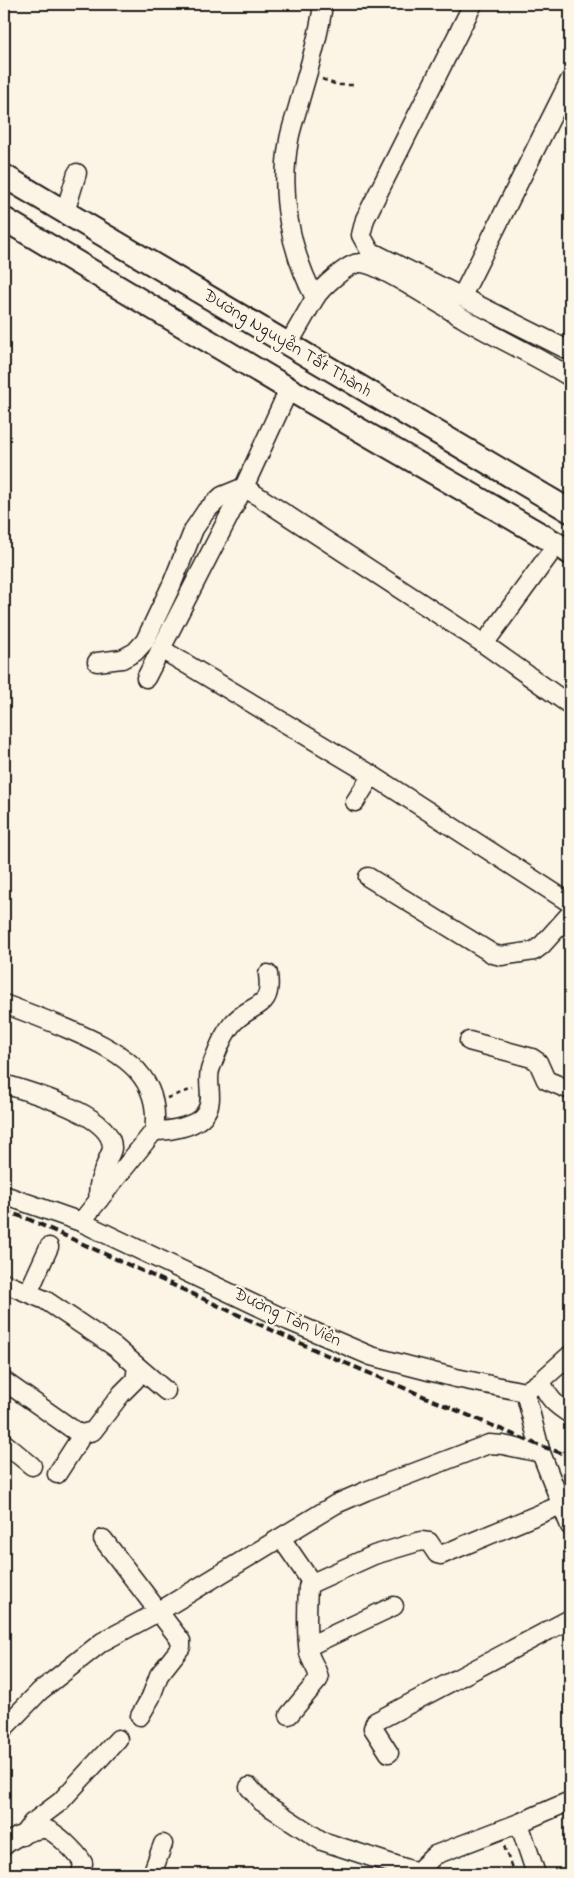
<svg xmlns="http://www.w3.org/2000/svg" width="574" height="1878" viewBox="0 0 574 1878" font-family="'Indie Flower',sans-serif">
	<style>
		.lines { fill: none; stroke-linecap: round; stroke-linejoin: round }
		.minor-casing { stroke: #1c1c1c; stroke-width: 21 }
		.major-casing { stroke: #1c1c1c; stroke-width: 26 }
		.path { stroke: #1c1c1c; stroke-width: 2.5; stroke-dasharray: 5 4; stroke-linecap: butt }
		.minor { stroke: #fcf5e5; stroke-width: 18 }
		.major { stroke: #fcf5e5; stroke-width: 22 }
		.rail { stroke: #1c1c1c; stroke-width: 4; stroke-dasharray: 8 4; stroke-linecap: butt }
		.labels { text-anchor: middle; dominant-baseline: central; stroke-width: 4.5; stroke-linejoin: round; paint-order: stroke }
		.street-label { font-size: 18px; fill: #1c1c1c; stroke: #fcf5e5 }
	</style>
	<rect width="100%" height="100%" fill="#fcf5e5"/>
	<filter id="ink" filterUnits="userSpaceOnUse"><feTurbulence type="fractalNoise" baseFrequency=".02" numOctaves="2"/><feDisplacementMap in="SourceGraphic" scale="10" xChannelSelector="R" yChannelSelector="G"/><feConvolveMatrix kernelMatrix="1 2 1 2 8 2 1 2 1" color-interpolation-filters="sRGB"/></filter>
	<g filter="url(#ink)">
		<g class="lines">
			<g class="minor-casing">
				<g id="minor">
					<polyline points="473,4 365,219 361,235 370,251 570,351"/>
					<polyline points="65,212 77,173"/>
					<polyline points="462,296 570,80"/>
					<path d="M 315,298 C 321,288 347,264 359,263 C 377,261 446,309 466,320 C 501,340 536,356 570,377"/>
					<path d="M 288,345 L 315,298 C 290,250 279,194 289,140 C 291,128 296,115 299,103 C 308,71 319,37 323,4"/>
					<polyline points="289,389 244,487 484,644 570,705"/>
					<polyline points="484,644 557,544"/>
					<polyline points="161,649 372,775 570,903"/>
					<polyline points="97,662 122,659 135,652 145,641 172,584 194,529 206,511 222,496 244,487"/>
					<polyline points="146,678 244,487"/>
					<polyline points="355,802 372,775"/>
					<polyline points="368,877 493,954 501,956 534,951 542,945 570,914"/>
					<path d="M 4,1004 C 26,1012 47,1020 68,1029 C 114,1049 163,1071 154,1131 L 81,1222"/>
					<polyline points="469,1041 532,1058 538,1062 546,1080 570,1090"/>
					<path d="M 4,1084 C 29,1092 113,1114 112,1148 C 112,1151 109,1156 108,1159 C 103,1173 96,1185 99,1200"/>
					<path d="M 154,1131 C 169,1131 198,1127 206,1112 C 215,1098 205,1081 211,1067 C 217,1052 223,1034 234,1022 C 253,1002 273,1010 268,974"/>
					<polyline points="4,1195 81,1222 289,1321 371,1356 456,1378 525,1392 541,1381 570,1355"/>
					<polyline points="4,1283 45,1300 115,1347 166,1391"/>
					<polyline points="28,1293 49,1247"/>
					<polyline points="4,1381 78,1433 79,1440 57,1474"/>
					<path d="M 541,1381 C 549,1399 554,1404 570,1414"/>
					<polyline points="525,1392 541,1453 570,1526"/>
					<polyline points="78,1433 82,1434 93,1431 122,1393 135,1380 137,1367"/>
					<polyline points="4,1443 32,1466"/>
					<polyline points="281,1538 312,1583"/>
					<polyline points="103,1539 181,1641 181,1647 159,1675 151,1697 140,1716"/>
					<polyline points="309,1646 394,1606"/>
					<path d="M 289,1715 L 319,1679 C 318,1669 311,1662 309,1653 C 306,1634 307,1607 308,1587 L 312,1583 L 374,1555 L 421,1541 L 429,1542 L 437,1554 L 441,1555 L 561,1505"/>
					<polyline points="4,1728 40,1691 102,1642 158,1612 336,1504 366,1491 489,1444 503,1445 541,1453"/>
					<polyline points="389,1753 373,1728 375,1722 570,1619"/>
					<polyline points="249,1787 262,1802 322,1841 417,1872"/>
					<polyline points="519,1823 536,1874"/>
					<polyline points="22,1836 32,1823 60,1802 118,1739"/>
					<path d="M 4,1846 C 12,1838 32,1829 44,1829 C 54,1829 78,1854 83,1863 L 81,1874"/>
					<polyline points="152,1874 163,1844"/>
					<polyline points="418,1874 417,1872 435,1855 519,1823 570,1801"/>
				</g>
			</g>
			<g class="major-casing">
				<g id="major">
					<polyline points="4,176 570,511"/>
					<polyline points="4,219 289,389 557,544 570,553"/>
				</g>
			</g>
			<g class="path">
				<polyline points="322,79 337,85 354,85"/>
				<polyline points="167,1098 193,1089"/>
				<polyline points="504,1846 514,1874"/>
			</g>
			<use href="#minor" class="minor"/>
			<use href="#major" class="major"/>
			<polyline class="rail" points="4,1211 26,1218 322,1353 538,1445 570,1456"/>
		</g>
	</g>
	<g class="labels">
		<g class="street-label">
			<text transform="translate(287 344) rotate(31)">Đường Nguyễn Tất Thành</text>
			<text transform="translate(287 1318) rotate(25)">Đường Tản Viên</text>
		</g>
	</g>
	<rect width="574" height="1878" fill="none" stroke="#fcf5e5" stroke-width="20"/>
	<rect x="10" y="10" width="554" height="1858" fill="none" stroke="#1c1c1c" stroke-width="2" filter="url(#ink)"/>
</svg>
